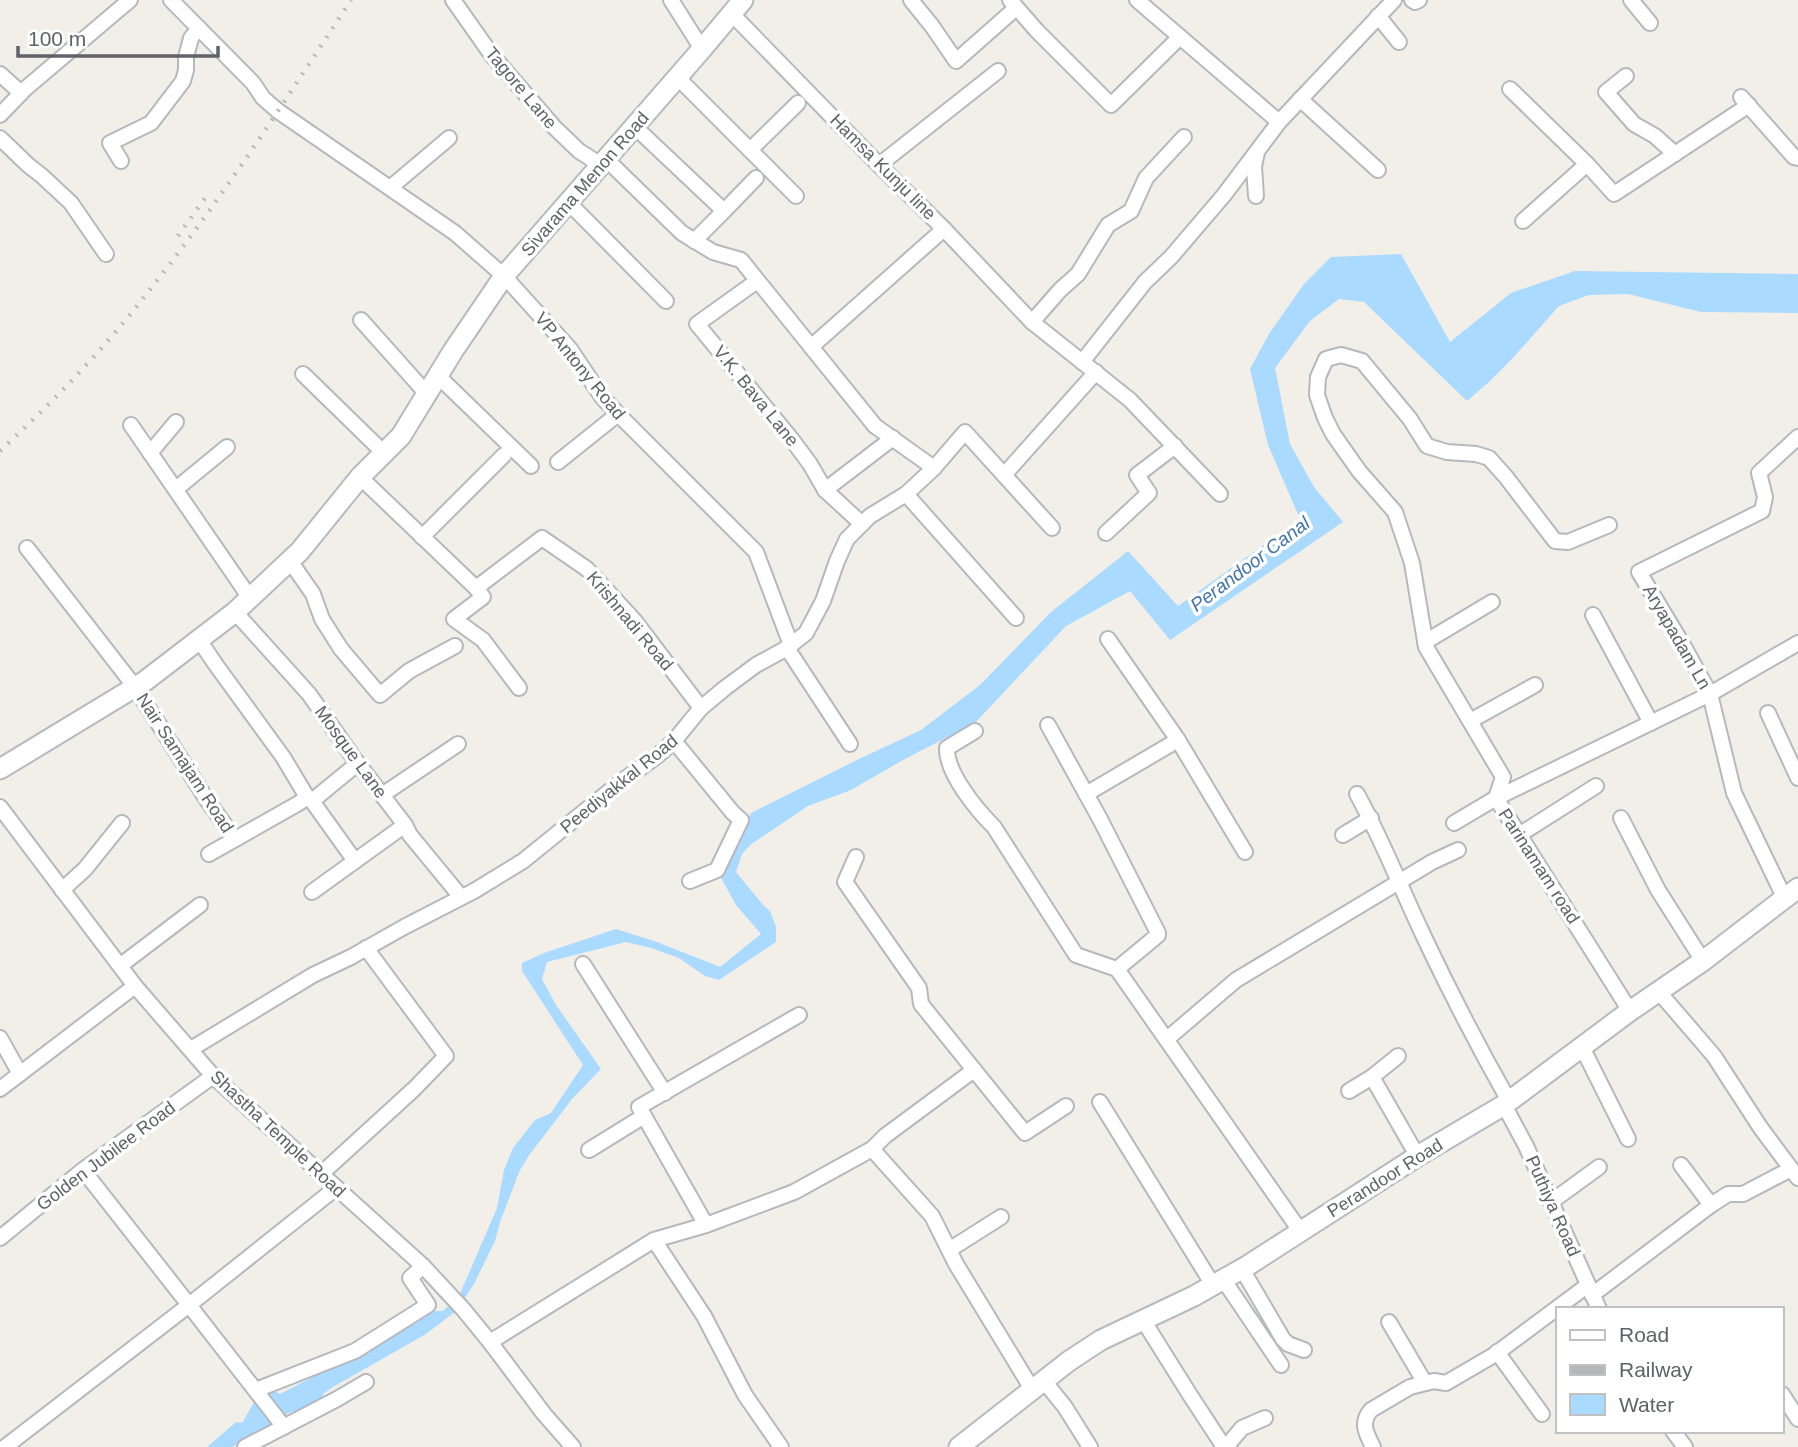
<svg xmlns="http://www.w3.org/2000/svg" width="1798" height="1447" viewBox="0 0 1798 1447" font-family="Helvetica,sans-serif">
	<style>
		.water { fill: #aadaff }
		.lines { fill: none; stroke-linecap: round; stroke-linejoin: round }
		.street-casing { stroke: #b5b8bc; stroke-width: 18 }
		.secondary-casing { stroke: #b6babf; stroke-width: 23 }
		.street { stroke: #fff; stroke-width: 14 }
		.secondary { stroke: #fff; stroke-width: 19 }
		.rail { stroke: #b6b7b8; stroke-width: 4.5; stroke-dasharray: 2 9; stroke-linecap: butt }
		.labels { text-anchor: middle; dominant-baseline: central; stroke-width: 7; stroke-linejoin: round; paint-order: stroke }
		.street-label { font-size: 18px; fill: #5f6368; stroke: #fff }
		.water-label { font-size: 19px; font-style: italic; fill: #4174aa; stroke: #fff }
	</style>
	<rect width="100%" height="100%" fill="#f1efe8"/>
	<path class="water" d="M 1401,254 L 1450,342 L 1511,293 L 1575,271 L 1798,274 L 1798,313 L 1701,312 L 1628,294 L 1589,295 L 1559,306 L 1511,360 L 1489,382 L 1467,401 L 1364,302 L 1339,299 L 1310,321 L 1275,368 L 1290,444 L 1314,487 L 1343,522 L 1170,640 L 1130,591 L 1066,626 L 975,723 L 903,760 L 851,790 L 808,806 L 750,845 L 742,854 L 736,872 L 764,906 L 770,911 L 776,927 L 776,942 L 719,980 L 705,976 L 679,958 L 651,948 L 626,942 L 547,962 L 542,979 L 556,1005 L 601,1069 L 572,1099 L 530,1154 L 520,1170 L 500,1222 L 495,1241 L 474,1284 L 456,1311 L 426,1334 L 333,1387 L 323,1394 L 323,1401 L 297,1414 L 294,1411 L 286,1414 L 271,1425 L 232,1447 L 207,1447 L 236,1422 L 242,1423 C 248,1415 257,1391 268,1389 C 270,1389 278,1393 280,1394 L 328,1369 L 355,1360 L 407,1325 L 415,1324 L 432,1311 L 443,1311 L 459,1296 L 497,1208 L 504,1170 L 513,1148 L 535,1120 L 551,1113 L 583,1065 L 522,971 L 522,963 L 544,953 L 616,929 L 657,942 L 720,967 L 761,934 L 736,905 L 718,872 L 751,813 L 861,758 L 921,730 L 980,685 L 1051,612 L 1128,551 L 1178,606 L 1300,519 L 1268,445 L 1250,369 L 1269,334 L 1304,284 L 1331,257 Z"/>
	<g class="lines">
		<g class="street-casing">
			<g id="street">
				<polyline points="171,0 253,83 263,98 278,111 455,233 504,276 570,349 602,397 618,414 756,552 791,645"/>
				<polyline points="453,0 491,54 554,127 579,151 601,165"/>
				<polyline points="671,0 702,49"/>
				<polyline points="911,0 932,26 956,61 1016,8"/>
				<polyline points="1010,0 1037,31 1111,105 1180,37"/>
				<polyline points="1137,0 1279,122"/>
				<polyline points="1412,0 1415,2 1419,0"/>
				<polyline points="1631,0 1650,23"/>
				<polyline points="732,14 879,165 944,229 1032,322 1130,400 1220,494"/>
				<polyline points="1378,16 1399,42"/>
				<polyline points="0,74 21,93"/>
				<polyline points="1626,76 1606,92 1634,124 1655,136 1675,154"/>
				<polyline points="677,77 796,196"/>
				<polyline points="1510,89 1587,164 1614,194 1749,105"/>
				<polyline points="1741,97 1794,157 1798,158"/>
				<polyline points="1300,99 1378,170"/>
				<polyline points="0,115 25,89 130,0"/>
				<polyline points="635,127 724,211 756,178"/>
				<polyline points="0,138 28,165 42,176 71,203 106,254"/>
				<polyline points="750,150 798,103"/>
				<polyline points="606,159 682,233 713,252 741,260 875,426 934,468"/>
				<polyline points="121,161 110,143 151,123 183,81 186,70 186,57 191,38 199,28"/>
				<polyline points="879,165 998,71"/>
				<polyline points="391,187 449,138"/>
				<polyline points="1256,196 1254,167 1257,152"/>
				<polyline points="568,202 666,301"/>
				<polyline points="1523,221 1587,164"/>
				<polyline points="694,241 724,211"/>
				<polyline points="757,281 697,324 793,441 810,464 825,490 862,524"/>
				<polyline points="361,320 427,394"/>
				<polyline points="1032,322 1060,290 1078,274 1108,225 1131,211 1146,178 1184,137"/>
				<polyline points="811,347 944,229"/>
				<polyline points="1082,362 1145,282 1171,257 1224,195 1279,122 1394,0"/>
				<polyline points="303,374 383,452"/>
				<polyline points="438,376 531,466"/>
				<polyline points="131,425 250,598"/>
				<polyline points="150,453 176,422"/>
				<polyline points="558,462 618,414"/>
				<polyline points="1004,475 1096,372"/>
				<polyline points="360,477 476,588 542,538 587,569 634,620 701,708"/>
				<polyline points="176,489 227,447"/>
				<polyline points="825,490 893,438"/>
				<polyline points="906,494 1016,618"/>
				<polyline points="1609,525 1568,542 1555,541 1506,477 1489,458 1476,454 1447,452 1427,446 1410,419 1362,361 1341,355 1326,359 1318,377 1317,395 1325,418 1333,434 1359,471 1395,512 1412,563 1426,647 1503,777 1496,798 1630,1011"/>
				<polyline points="1106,533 1149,493 1137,475 1175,446"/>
				<polyline points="422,537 504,455"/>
				<polyline points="27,548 135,687 207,800 235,839"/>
				<polyline points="290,561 313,594 322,619 341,649 380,695 409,671 455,646"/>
				<polyline points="476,588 483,597 454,619 483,640 519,688"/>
				<polyline points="235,612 309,694 353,757 405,825 410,835 461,897"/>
				<polyline points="1593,615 1651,723"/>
				<polyline points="1108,639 1178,740 1245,852"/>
				<polyline points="199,640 216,665 283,757 307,797 299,803 209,854"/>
				<polyline points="1425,642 1492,602"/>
				<polyline points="787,648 850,744"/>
				<polyline points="1768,713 1798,778"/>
				<polyline points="1470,721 1535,685"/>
				<polyline points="1048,725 1100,819 1158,933 1158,935 1117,969"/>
				<path d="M 975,731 L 947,748 C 946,773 977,810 994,827 L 1076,955 L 1117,969 L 1301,1232"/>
				<polyline points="674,741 733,813 741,820 717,870 690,881"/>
				<polyline points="1086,794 1178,740"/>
				<path d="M 1357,794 C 1383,841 1402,891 1425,939 C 1451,994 1479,1048 1509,1101"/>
				<polyline points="382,795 458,744"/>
				<polyline points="0,807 135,986 213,1076 423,1266 463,1309 490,1342 544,1414 573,1447"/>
				<polyline points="1621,818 1658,890 1703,961"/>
				<polyline points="1454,823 1496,798 1710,694 1798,643"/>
				<polyline points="1343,835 1371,818"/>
				<polyline points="1519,835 1596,786"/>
				<polyline points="856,857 845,882 919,988 921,1004 1025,1133 1066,1106"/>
				<polyline points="355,861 312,801 357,764"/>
				<polyline points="62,890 85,869 122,823"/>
				<polyline points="312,892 405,825"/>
				<polyline points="1785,899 1734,793 1710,694 1683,645 1639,572 1762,511 1765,497 1759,473 1798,437"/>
				<polyline points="583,964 665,1093"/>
				<polyline points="121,965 200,905"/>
				<polyline points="1659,992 1714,1056 1760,1127 1798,1178"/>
				<polyline points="0,1038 20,1074"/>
				<polyline points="1167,1039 1236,980 1432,862 1458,850"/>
				<polyline points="1582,1047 1628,1139"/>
				<polyline points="191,1049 313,975 351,957 404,927 474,891 523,861 622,781 656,757 674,741 701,708 725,688 756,665 787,648 806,633 823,601 837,561 847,539 870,516 906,494 934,468 965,432 1052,528"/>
				<polyline points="1372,1077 1418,1157"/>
				<polyline points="0,1089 135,986"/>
				<polyline points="1349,1091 1372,1077 1398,1056"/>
				<polyline points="1100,1102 1213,1285"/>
				<polyline points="1504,1105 1526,1146 1599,1309"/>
				<polyline points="872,1149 932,1216 956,1264 1032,1389"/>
				<polyline points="589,1150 644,1116"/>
				<polyline points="1681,1165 1711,1205"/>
				<polyline points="83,1170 189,1305 336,1188"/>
				<polyline points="321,1174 414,1089 446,1056 366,948"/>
				<polyline points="1551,1202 1599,1167"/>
				<polyline points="706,1225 639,1107 799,1015"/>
				<polyline points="0,1238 83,1170 213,1076"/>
				<polyline points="654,1240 704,1316 745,1395 781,1447"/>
				<polyline points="949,1250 1001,1217"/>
				<polyline points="1242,1269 1283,1339 1288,1344 1304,1350"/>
				<polyline points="1223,1279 1281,1365"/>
				<polyline points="1592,1295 1711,1205 1728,1194 1743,1194 1791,1169"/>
				<polyline points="1143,1320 1190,1395 1224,1447"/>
				<polyline points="1389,1322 1425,1383"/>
				<polyline points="490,1342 654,1240 706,1225 794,1192 872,1149 885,1136 974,1070"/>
				<polyline points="1497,1352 1542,1414"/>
				<polyline points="1044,1381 1065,1407 1090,1447"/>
				<polyline points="256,1390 355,1351 428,1305 410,1278 423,1266"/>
				<polyline points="1782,1394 1798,1419"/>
				<polyline points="1673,1431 1685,1447"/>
				<polyline points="5,1447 189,1305 284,1427"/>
				<polyline points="245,1447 337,1399 366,1382"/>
				<polyline points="1226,1447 1242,1428 1265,1418"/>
				<path d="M 1373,1447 C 1366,1433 1360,1423 1371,1410 L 1410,1387 L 1434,1381 L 1446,1383 L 1494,1355 L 1588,1285"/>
			</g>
		</g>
		<g class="secondary-casing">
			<g id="secondary">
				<polyline points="0,769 145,681 235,612 300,551 360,477 401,436 453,351 504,276 702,49 743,0"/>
				<polyline points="959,1447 1069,1361 1101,1340 1194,1296 1247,1266 1421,1154 1504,1105 1630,1011 1703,961 1798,888"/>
			</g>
		</g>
		<use href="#street" class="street"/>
		<use href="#secondary" class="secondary"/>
		<g class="rail">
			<polyline points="178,236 210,191"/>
			<path d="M 0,451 C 53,402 104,349 148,292 C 222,199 286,99 351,0"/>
		</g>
	</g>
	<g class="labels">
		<g class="street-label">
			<text transform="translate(521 88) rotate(50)">Tagore Lane</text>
			<text transform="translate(883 167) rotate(45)">Hamsa Kunju line</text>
			<text transform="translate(585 184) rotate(-49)">Sivarama Menon Road</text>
			<text transform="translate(580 366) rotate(51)">VP Antony Road</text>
			<text transform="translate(756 396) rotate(51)">V.K. Bava Lane</text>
			<text transform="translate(630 621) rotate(50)">Krishnadi Road</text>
			<text transform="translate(1677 637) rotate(60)">Aryapadam Ln</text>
			<text transform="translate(351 752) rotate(54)">Mosque Lane</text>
			<text transform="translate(185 763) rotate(57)">Nair Samajam Road</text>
			<text transform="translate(619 784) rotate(-39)">Peediyakkal Road</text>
			<text transform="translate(1539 866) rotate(57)">Parinamam road</text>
			<text transform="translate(278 1134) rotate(43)">Shastha Temple Road</text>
			<text transform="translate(106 1156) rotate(-37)">Golden Jubilee Road</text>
			<text transform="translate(1385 1178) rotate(-32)">Perandoor Road</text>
			<text transform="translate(1553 1206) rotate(66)">Puthiya Road</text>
		</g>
		<g class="water-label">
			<text transform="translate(1250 564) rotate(-37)">Perandoor Canal</text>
		</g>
	</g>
	<rect x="1556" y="1307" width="228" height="126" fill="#ffffff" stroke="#bfc1c3" stroke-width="2"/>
	<rect x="1570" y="1330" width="35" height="10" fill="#ffffff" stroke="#bfc1c3" stroke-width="2"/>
	<text x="1619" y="1342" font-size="21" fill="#5f6368">Road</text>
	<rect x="1570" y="1365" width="35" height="10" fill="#b6b7b8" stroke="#bfc1c3" stroke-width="2"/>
	<text x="1619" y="1377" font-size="21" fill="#5f6368">Railway</text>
	<rect x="1570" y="1394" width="35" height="21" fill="#aadaff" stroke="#bfc1c3" stroke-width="2"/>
	<text x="1619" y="1412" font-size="21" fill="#5f6368">Water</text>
	<path d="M18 46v10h200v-10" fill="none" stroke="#5f6368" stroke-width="3.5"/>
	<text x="28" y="46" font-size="21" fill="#5f6368" stroke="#ffffff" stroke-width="5" paint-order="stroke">100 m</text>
</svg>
